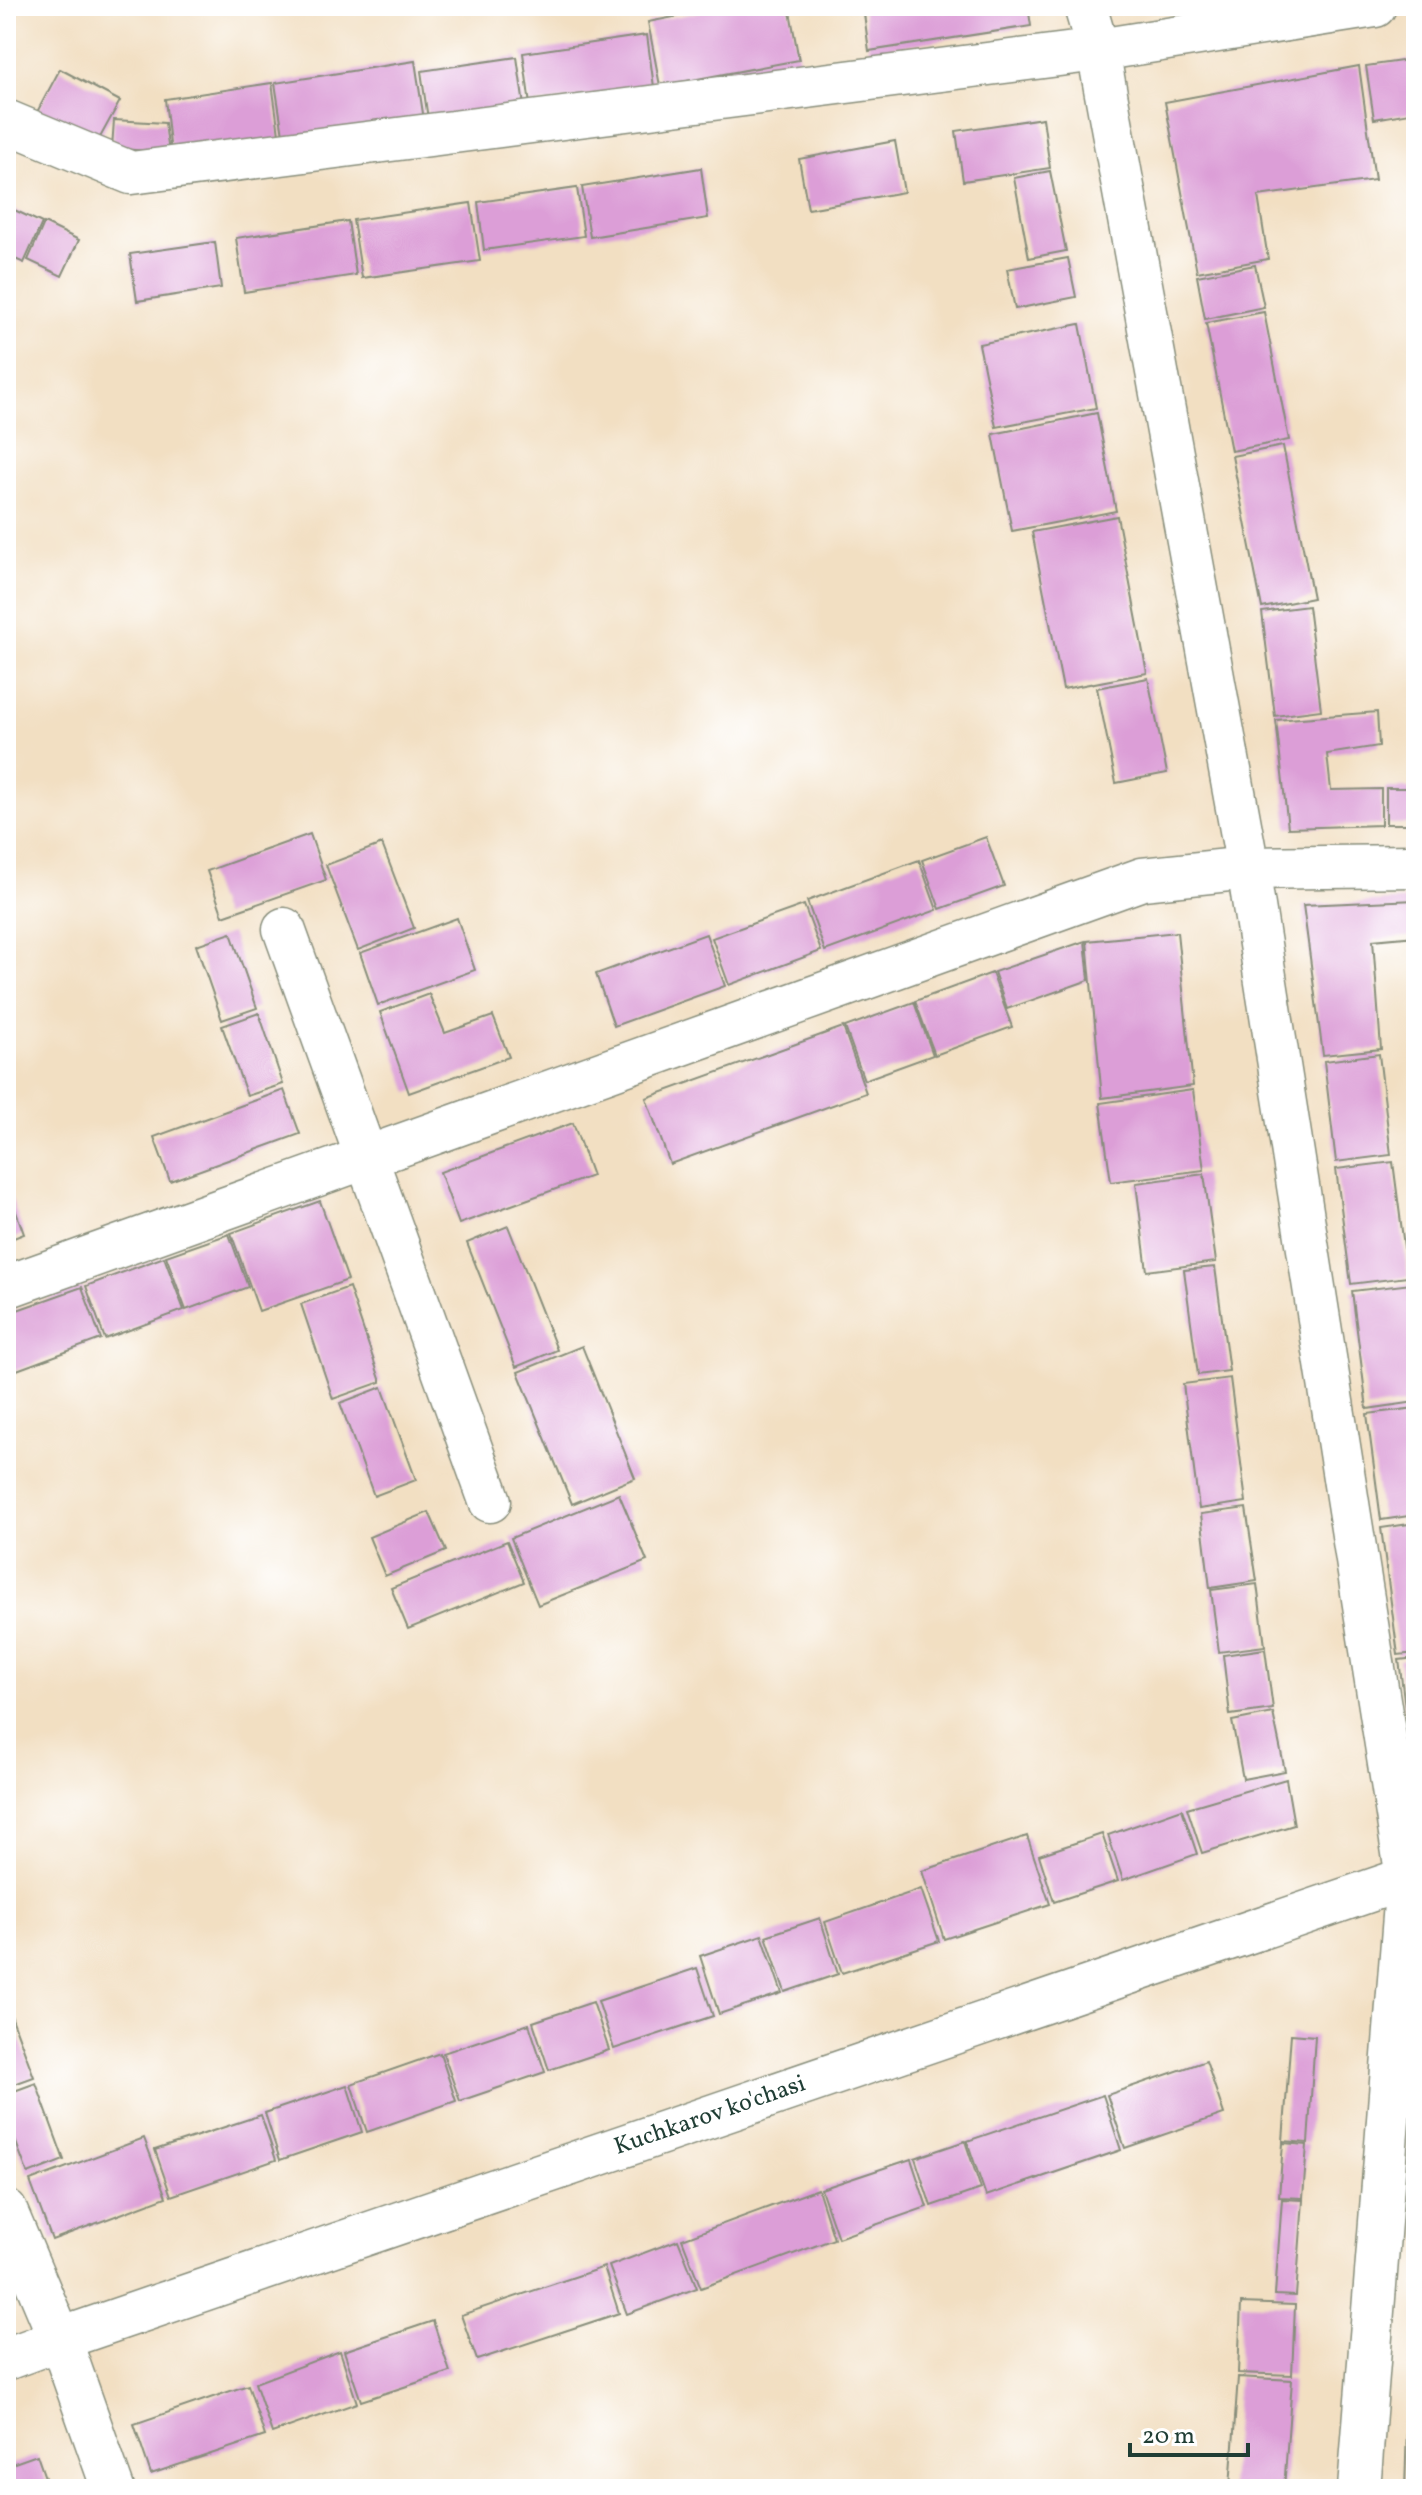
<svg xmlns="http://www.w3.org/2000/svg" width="1422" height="2495" viewBox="0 0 1422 2495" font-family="Vollkorn,serif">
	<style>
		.building { fill: #dc9ed7 }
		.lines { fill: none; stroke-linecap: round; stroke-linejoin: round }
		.street-casing { stroke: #888e7b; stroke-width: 45 }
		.street { stroke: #fff; stroke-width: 42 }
		.labels { text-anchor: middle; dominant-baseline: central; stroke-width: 7; stroke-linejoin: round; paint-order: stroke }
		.street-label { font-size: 24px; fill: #1f3d34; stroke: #fff }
	</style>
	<rect width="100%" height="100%" fill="#fff"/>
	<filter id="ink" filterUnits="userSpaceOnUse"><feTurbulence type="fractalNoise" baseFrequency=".0125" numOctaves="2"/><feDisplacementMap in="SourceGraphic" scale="16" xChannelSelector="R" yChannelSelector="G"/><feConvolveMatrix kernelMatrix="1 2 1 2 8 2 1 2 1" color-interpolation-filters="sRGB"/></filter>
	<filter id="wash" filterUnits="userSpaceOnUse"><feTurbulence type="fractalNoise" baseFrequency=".006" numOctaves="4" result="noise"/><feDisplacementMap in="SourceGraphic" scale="32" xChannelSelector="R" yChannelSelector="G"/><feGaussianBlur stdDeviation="1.8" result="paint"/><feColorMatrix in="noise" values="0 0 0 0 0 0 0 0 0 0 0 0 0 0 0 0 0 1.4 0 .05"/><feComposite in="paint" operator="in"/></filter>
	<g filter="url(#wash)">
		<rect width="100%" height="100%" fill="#f2dfc2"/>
		<g id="blocks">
			<g class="building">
				<polygon points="731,6 789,6 799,60 660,86 648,22"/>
				<polygon points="863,6 1028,6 1031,26 869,51"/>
				<polygon points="647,35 654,87 530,105 523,53"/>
				<polygon points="517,57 524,106 428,119 421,71"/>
				<polygon points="1416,59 1416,112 1374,119 1366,66"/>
				<polygon points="415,61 424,120 284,141 275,83"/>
				<polygon points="1359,66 1375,180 1258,196 1268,259 1197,272 1165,102"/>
				<polygon points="60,69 120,101 97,143 37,112"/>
				<polygon points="272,83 280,141 171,153 165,99"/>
				<polygon points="1043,118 1050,168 963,181 956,131"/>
				<polygon points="114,120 165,123 169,153 112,148"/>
				<polygon points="895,141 904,192 808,209 799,159"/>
				<polygon points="701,168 708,218 590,237 582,187"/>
				<polygon points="1050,171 1066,251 1029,258 1014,178"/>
				<polygon points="577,188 584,236 484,250 478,202"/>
				<polygon points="471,203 480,261 362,278 353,220"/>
				<polygon points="6,206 42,223 24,263 6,255"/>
				<polygon points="348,221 356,275 244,292 236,238"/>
				<polygon points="44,223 79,240 62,276 28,260"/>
				<polygon points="215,242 221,288 137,301 130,254"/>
				<polygon points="1068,258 1076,297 1015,309 1007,269"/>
				<polygon points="1255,265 1264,307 1205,319 1197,276"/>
				<polygon points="1264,312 1289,440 1231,451 1206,323"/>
				<polygon points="1080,324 1096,408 996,427 979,344"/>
				<polygon points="1097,413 1116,511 1012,531 993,434"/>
				<polygon points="1283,446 1313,598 1262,608 1232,456"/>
				<polygon points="1117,516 1147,673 1063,689 1032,532"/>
				<polygon points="1308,606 1321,710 1275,716 1262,612"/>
				<polygon points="1148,678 1167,773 1116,783 1097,688"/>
				<polygon points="1377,712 1379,746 1327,754 1331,790 1381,789 1381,825 1288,828 1276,720"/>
				<rect x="1386" y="788" width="30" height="36"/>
				<polygon points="310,834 326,880 223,916 207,871"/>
				<polygon points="986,837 1004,886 940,909 922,860"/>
				<polygon points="382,844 414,928 358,950 326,865"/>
				<polygon points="919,860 937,910 825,951 807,901"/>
				<polygon points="1416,900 1416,936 1373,940 1381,1049 1323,1055 1303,905"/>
				<polygon points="804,905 821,951 729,985 712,938"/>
				<polygon points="457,918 475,970 378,1005 360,953"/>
				<polygon points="1177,932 1193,1086 1102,1098 1087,941"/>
				<polygon points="231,933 257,1008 222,1020 196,945"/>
				<polygon points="706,934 725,986 614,1026 596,974"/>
				<polygon points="1085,941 1089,980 1007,1009 994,972"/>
				<polygon points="992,973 1012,1027 935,1055 915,1001"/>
				<polygon points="429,994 445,1033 493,1016 509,1057 409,1093 380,1012"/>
				<polygon points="914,1002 933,1055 864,1080 845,1027"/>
				<polygon points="259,1013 283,1084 247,1096 222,1026"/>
				<polygon points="843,1027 866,1093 670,1164 646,1098"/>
				<polygon points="1379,1054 1391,1155 1336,1162 1324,1061"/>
				<polygon points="284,1090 300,1134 170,1181 154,1137"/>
				<polygon points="1193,1090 1204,1170 1111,1182 1100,1103"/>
				<polygon points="573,1123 592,1176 459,1224 440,1172"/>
				<polygon points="1393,1162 1408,1277 1351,1284 1336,1169"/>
				<polygon points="1204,1174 1216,1262 1147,1271 1136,1183"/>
				<polygon points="10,1195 24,1234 6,1241 6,1197"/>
				<polygon points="320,1201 348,1280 259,1311 231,1233"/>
				<polygon points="508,1226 557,1350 516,1367 467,1243"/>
				<polygon points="229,1234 248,1287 186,1310 166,1256"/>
				<polygon points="164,1257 184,1310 105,1339 86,1286"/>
				<polygon points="1215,1267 1229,1371 1198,1375 1184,1270"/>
				<polygon points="1411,1284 1416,1326 1416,1402 1367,1409 1352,1291"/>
				<polygon points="82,1287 101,1339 6,1374 6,1314"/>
				<polygon points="349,1287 381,1382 333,1399 301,1304"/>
				<polygon points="582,1346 635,1478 572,1504 518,1372"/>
				<polygon points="1230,1378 1246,1502 1199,1509 1183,1384"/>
				<polygon points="382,1387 416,1480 374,1496 340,1403"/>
				<polygon points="1416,1408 1416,1515 1381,1520 1367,1414"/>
				<polygon points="619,1494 647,1561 538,1605 511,1538"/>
				<polygon points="1246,1508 1257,1581 1210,1588 1201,1514"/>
				<polygon points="429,1512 446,1551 385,1576 369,1537"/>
				<polygon points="1416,1523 1416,1653 1398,1655 1381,1528"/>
				<polygon points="507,1541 524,1582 408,1629 391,1588"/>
				<polygon points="1257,1584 1265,1646 1219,1652 1211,1590"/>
				<polygon points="1265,1649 1273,1709 1230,1715 1223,1655"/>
				<polygon points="1416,1658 1416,1777 1414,1777 1399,1660"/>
				<polygon points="1273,1713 1285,1771 1243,1779 1232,1721"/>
				<polygon points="1286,1779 1294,1825 1202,1853 1187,1808"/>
				<polygon points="1182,1809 1197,1854 1123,1880 1108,1835"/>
				<polygon points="1102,1834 1118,1881 1054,1902 1039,1855"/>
				<polygon points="1027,1836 1050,1904 944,1939 922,1871"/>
				<polygon points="921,1889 939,1941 842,1973 825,1922"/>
				<polygon points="820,1918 838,1974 785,1992 766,1936"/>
				<polygon points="762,1935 782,1993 719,2014 700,1956"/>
				<polygon points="697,1968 713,2016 614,2049 598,2001"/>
				<polygon points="6,2002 34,2077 6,2087"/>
				<polygon points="593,2002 609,2050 549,2070 533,2022"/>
				<polygon points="529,2024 545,2072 460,2101 443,2053"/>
				<polygon points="1291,2034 1315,2036 1308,2143 1283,2141"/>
				<polygon points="440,2053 456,2101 367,2132 351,2084"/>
				<polygon points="1206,2061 1224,2114 1125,2148 1107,2095"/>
				<polygon points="36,2083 64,2160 28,2174 6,2116 6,2094"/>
				<polygon points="347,2085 362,2132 280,2160 265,2113"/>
				<polygon points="1103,2095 1121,2150 986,2196 967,2141"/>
				<polygon points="261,2115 276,2160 171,2196 155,2150"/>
				<polygon points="144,2138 166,2197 52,2240 30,2181"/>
				<polygon points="965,2141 981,2189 931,2206 915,2158"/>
				<polygon points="1283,2143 1307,2145 1303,2198 1279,2197"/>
				<polygon points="911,2159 927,2207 838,2238 821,2189"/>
				<polygon points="818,2189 834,2239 701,2288 682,2239"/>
				<polygon points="1282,2199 1303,2200 1296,2296 1275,2295"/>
				<polygon points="678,2240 697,2288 627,2314 609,2266"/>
				<polygon points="604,2267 619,2313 477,2360 461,2315"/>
				<polygon points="1241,2303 1295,2305 1292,2375 1238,2373"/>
				<polygon points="433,2321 450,2372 361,2401 344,2351"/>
				<polygon points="1414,2343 1416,2343 1416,2421 1408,2422"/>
				<polygon points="340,2351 357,2403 272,2433 255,2383"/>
				<polygon points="1238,2377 1292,2380 1284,2489 1230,2487"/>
				<polygon points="248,2385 265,2436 151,2474 134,2424"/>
				<polygon points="1416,2427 1416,2489 1405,2489 1407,2428"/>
				<polygon points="37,2455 49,2489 6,2489 6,2466"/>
			</g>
		</g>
	</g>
	<g filter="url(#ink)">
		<use href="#blocks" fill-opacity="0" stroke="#888e7b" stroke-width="2"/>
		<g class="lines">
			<g class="street-casing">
				<g id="street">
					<polyline points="1085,6 1098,50 1248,868 1407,1878 1359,2489"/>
					<polyline points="6,121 131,173 1098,50 1375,6"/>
					<polyline points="284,929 490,1501"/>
					<polyline points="6,1287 1142,879 1248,868 1416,866"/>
					<polyline points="6,2211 60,2339 113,2489"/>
					<polyline points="6,2359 60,2339 1407,1878 1416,1878"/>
				</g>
			</g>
			<use href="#street" class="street"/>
		</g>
	</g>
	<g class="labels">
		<g class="street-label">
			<text transform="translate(710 2116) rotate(-19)">Kuchkarov ko'chasi</text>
		</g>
	</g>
	<rect width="1422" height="2495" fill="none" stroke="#fff" stroke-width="32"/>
	<path d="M1130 2443v12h118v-12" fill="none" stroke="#1f3d34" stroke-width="4"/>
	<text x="1142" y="2443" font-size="24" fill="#1f3d34" stroke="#ffffff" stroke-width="6" paint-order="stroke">20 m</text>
</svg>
